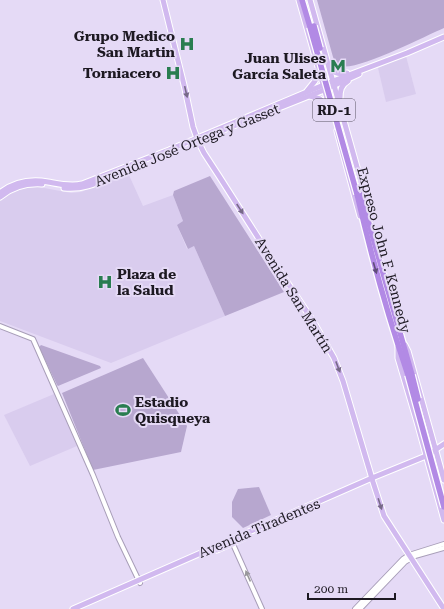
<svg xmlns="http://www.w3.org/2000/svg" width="444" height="609" viewBox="0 0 444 609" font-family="'Roboto Serif',serif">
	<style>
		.built { fill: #d9ccee }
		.green { fill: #b7a7cf }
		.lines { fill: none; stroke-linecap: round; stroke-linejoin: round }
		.minor-casing { stroke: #a89eb8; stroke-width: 6 }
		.major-casing { stroke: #fff; stroke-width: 7 }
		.highway-casing { stroke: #fff; stroke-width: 8 }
		.minor { stroke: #fff; stroke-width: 4 }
		.major { stroke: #d1b9ef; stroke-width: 5 }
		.highway { stroke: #b28ae5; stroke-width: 5.5 }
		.highway-bridge-casing { stroke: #fff; stroke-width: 8; stroke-linecap: butt }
		.highway-bridge { stroke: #b28ae5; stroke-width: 5.5 }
		.oneway { fill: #776988 }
		.oneway2 { fill: #604c7a }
		.oneway3 { fill: #99989c }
		.labels { text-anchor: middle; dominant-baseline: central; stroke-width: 4; stroke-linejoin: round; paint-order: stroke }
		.shield { fill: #e5daf6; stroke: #595362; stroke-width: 1 }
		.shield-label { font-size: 13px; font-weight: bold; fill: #1d1922 }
		.poi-label { font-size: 14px; font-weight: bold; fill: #1d1922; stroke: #e5daf6; text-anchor: end }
		.street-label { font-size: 14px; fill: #1d1922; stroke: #e5daf6 }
	</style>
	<rect width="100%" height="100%" fill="#e5daf6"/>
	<g class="built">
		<polygon points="406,56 416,94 386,102 378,68"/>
		<polygon points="128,173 143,206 173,195 183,221 177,225 187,249 194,246 225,316 111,363 0,321 0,199 12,192 29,187 39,187 71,193 81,192"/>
		<polygon points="54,394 77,446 30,466 4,415"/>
	</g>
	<g class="green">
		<path d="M 317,0 L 444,0 L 444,28 C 425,36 358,71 341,66 C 336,64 335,61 333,57 Z"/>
		<polygon points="210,176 284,292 225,316 194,246 188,249 177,225 183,221 173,195 174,191"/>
		<polygon points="41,345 100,366 101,368 58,386 57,385 39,347"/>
		<polygon points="143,358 187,426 181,452 93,470 62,393"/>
		<polygon points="259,487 271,515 243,528 232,517 232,502 238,489"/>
	</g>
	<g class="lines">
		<g class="minor-casing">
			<g id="minor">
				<polyline points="0,326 33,339 93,475 118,537 140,583"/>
				<polyline points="232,542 262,609"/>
				<polyline points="355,609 403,559 409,555 444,544"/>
				<polyline points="360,609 405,562 415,556 444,548"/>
			</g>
		</g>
		<g class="major-casing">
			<g id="major">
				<polyline points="163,0 185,89 193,127 198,141 204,153 219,176 275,264 313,321 334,358 343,381 373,482 384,516 444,609"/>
				<polyline points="299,0 332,116"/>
				<polyline points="310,0 364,192 367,209"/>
				<path d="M 331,69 C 335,74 340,74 347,73"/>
				<polyline points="307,91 315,81 318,71"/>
				<polyline points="310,96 320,99 329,107"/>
				<path d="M 340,98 C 340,91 341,85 348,81"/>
				<polyline points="337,131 360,216"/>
				<polyline points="211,135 324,90 359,74"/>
				<path d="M 64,188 C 84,190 97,183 115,175"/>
				<path d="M 0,193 C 14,182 31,179 48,182 C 59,184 71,187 82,184 L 169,150 L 333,81 L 407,53 L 444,37"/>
				<path d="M 0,197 C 12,187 26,183 42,184"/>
				<polyline points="405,345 408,351 444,480"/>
				<polyline points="398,347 398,358 417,422 444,520"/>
				<polyline points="217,550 244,538"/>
				<polyline points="73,609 372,478 426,456 444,444"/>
			</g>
		</g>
		<g class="highway-casing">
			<g id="highway">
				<polyline points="302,0 310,27"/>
				<polyline points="360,192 412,375"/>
				<path d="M 357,194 C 371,255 388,316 408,375"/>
			</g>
		</g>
		<use href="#minor" class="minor"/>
		<use href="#major" class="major"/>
		<use href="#highway" class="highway"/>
		<g class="highway-bridge-casing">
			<g id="highway-bridge">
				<polyline points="314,26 320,48"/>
				<polyline points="310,27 357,194"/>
				<polyline points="408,375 444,507"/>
				<polyline points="412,375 418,399"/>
			</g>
		</g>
		<use href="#highway-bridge" class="highway-bridge"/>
	</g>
	<defs><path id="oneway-solid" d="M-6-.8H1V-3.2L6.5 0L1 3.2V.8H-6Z"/></defs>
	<g class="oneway">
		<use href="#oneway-solid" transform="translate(186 92) rotate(77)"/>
		<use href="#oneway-solid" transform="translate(240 209) rotate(57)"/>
		<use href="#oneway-solid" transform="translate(338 367) rotate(69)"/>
		<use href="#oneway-solid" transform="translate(380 504) rotate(72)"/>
	</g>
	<use class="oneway2" href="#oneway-solid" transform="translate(375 268) rotate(74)"/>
	<use class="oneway3" href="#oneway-solid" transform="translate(248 576) rotate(-114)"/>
	<defs>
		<g id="hospital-bare" transform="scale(1.2)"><path d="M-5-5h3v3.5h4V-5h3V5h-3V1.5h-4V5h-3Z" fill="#297d50" stroke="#e5daf6" stroke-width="2.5" paint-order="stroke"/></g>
		<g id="metro-bare" transform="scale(1.2)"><path d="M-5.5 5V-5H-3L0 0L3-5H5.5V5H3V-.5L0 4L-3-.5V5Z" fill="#297d50" stroke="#e5daf6" stroke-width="2.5" paint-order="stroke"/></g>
		<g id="stadium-bare" transform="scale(1.2)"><path d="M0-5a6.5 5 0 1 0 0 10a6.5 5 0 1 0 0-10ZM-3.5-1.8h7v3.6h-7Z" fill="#297d50" stroke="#e5daf6" stroke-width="2.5" paint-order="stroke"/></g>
	</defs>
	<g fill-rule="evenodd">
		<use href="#hospital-bare" x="187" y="44"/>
		<use href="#metro-bare" x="338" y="66"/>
		<use href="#hospital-bare" x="173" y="73"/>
		<use href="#hospital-bare" x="105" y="282"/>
		<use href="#stadium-bare" x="123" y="410"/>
	</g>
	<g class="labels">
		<rect class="shield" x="313" y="99" width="42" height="22" rx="3"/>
		<g class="shield-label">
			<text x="334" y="110">RD-1</text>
		</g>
		<g class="poi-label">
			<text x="175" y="36">Grupo Medico<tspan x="175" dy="16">San Martin</tspan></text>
			<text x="326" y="58">Juan Ulises<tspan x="326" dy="16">García Saleta</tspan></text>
			<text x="161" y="73">Torniacero</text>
			<text x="117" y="274" text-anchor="start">Plaza de<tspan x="117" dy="16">la Salud</tspan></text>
			<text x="135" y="402" text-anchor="start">Estadio<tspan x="135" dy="16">Quisqueya</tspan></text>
		</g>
		<g class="street-label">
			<text transform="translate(187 145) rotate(-22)">Avenida José Ortega y Gasset</text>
			<text transform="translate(384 250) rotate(75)">Expreso John F. Kennedy</text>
			<text transform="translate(294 295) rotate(58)">Avenida San Martín</text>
			<text transform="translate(259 528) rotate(-23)">Avenida Tiradentes</text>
		</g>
	</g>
	<path d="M308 593v6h87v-6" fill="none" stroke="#1d1922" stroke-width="2"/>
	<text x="314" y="593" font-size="12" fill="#1d1922" stroke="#e5daf6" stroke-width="3" paint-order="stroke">200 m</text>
</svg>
